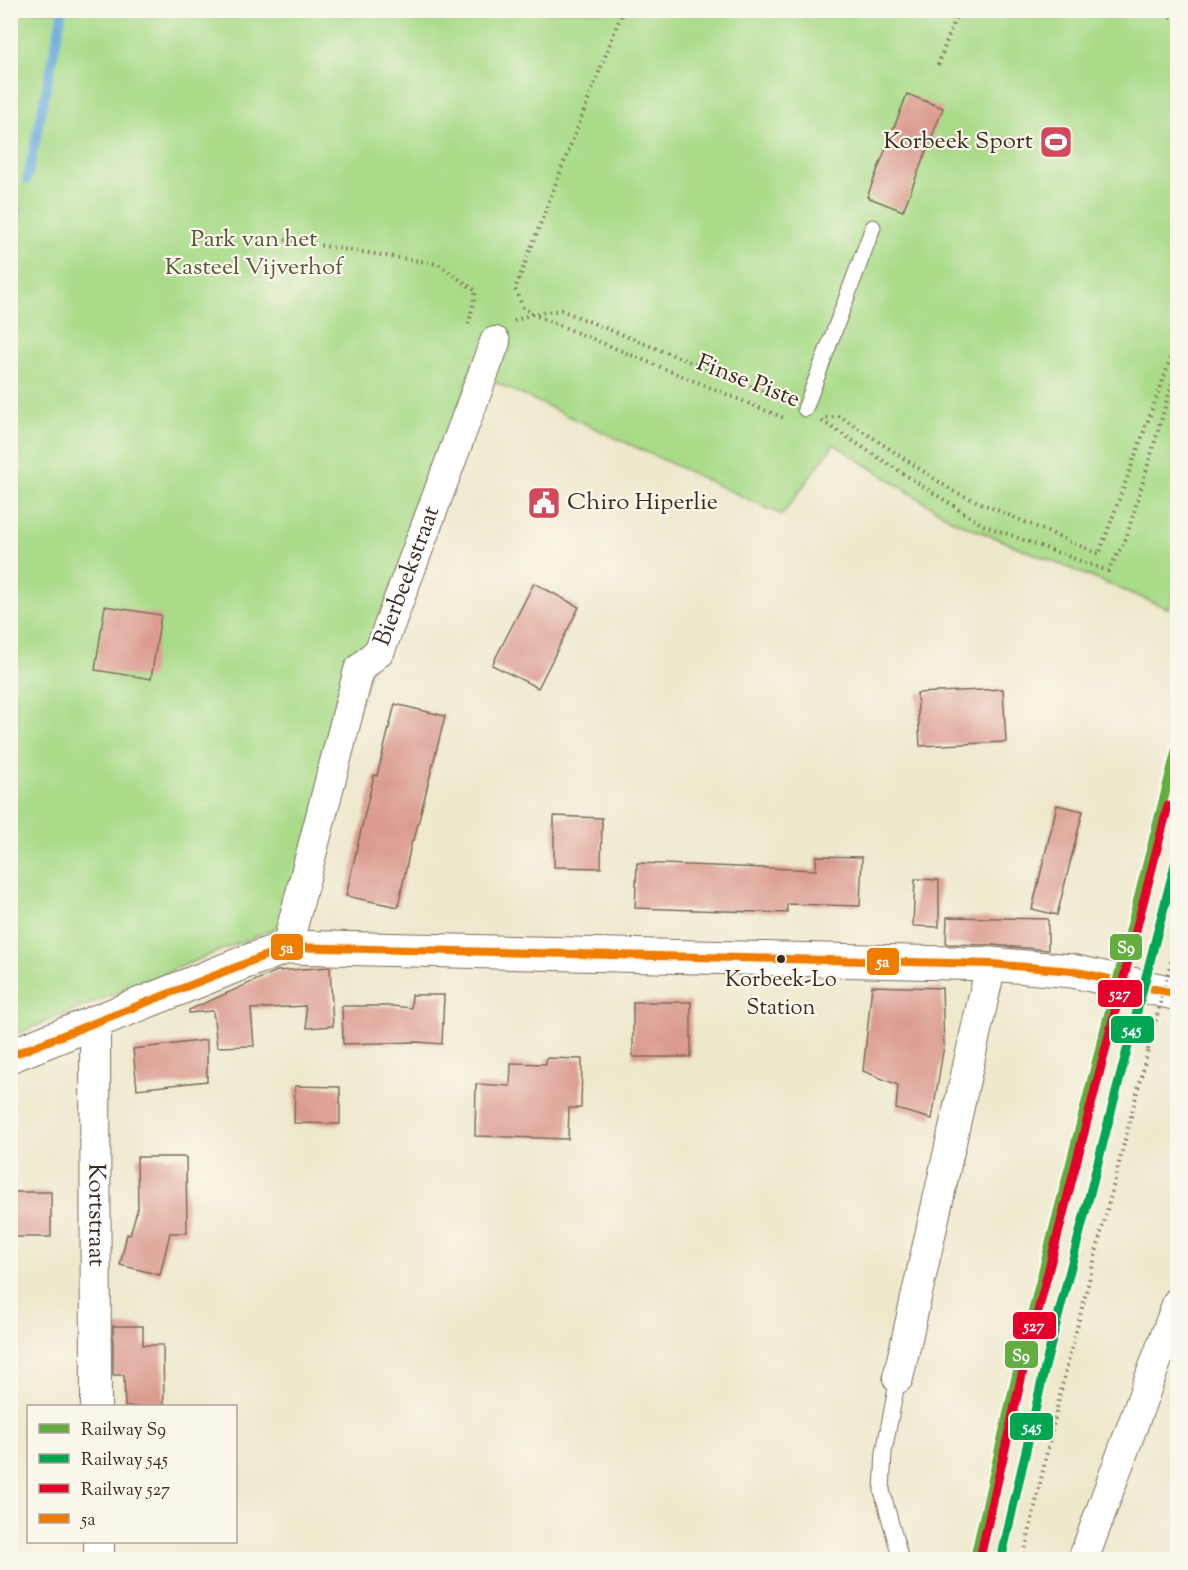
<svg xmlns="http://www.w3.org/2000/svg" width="1188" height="1570" viewBox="0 0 1188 1570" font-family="'Sorts Mill Goudy',serif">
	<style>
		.green { fill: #a9db89; stroke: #728254; stroke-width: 1.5 }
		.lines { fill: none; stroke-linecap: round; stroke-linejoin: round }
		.stream { stroke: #69acde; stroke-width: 9 }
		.building { fill: #db9b8f }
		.lane-casing { stroke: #7a6c5b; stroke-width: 17 }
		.street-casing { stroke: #7a6c5b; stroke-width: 32 }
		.secondary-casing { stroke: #7a6c5b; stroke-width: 35 }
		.path { stroke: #7a6c5b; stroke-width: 4; stroke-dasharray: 1.5 4.5; stroke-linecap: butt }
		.lane { stroke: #fff; stroke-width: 15 }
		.street { stroke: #fff; stroke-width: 30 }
		.secondary { stroke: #fff; stroke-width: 33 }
		.path-bridge { stroke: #7a6c5b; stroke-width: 4; stroke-dasharray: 1.5 4.5; stroke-linecap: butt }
		.bus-1-casing { stroke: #fbf7ec; stroke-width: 12 }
		.bus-1 { stroke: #ef7d00; stroke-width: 8 }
		.rail-1-casing { stroke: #fbf7ec; stroke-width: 14 }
		.rail-2-casing { stroke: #fbf7ec; stroke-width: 14 }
		.rail-3-casing { stroke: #fbf7ec; stroke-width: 14 }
		.rail-1 { stroke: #63ad41; stroke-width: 9 }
		.rail-2 { stroke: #00a651; stroke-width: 9 }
		.rail-3 { stroke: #e4002b; stroke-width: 9 }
		.bus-dot { fill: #3b2a1e; stroke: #fbf7ec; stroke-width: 2 }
		.labels { text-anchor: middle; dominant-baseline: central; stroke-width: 4.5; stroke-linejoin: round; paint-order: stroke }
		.bus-label { font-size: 22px; fill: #3b2a1e; stroke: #fbf7ec }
		.poi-label { font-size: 24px; fill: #3b2a1e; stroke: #fbf7ec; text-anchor: end }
		.park-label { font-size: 24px; fill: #565639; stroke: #fbf7ec }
		.street-label { font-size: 24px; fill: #3b2a1e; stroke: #fbf7ec }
		.line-badge { stroke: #fbf7ec; stroke-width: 2 }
		.badge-label { font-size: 16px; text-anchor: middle; font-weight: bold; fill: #fff }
	</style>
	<rect width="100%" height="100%" fill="#fbf7ec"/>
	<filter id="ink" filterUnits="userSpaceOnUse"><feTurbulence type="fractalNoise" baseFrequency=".0167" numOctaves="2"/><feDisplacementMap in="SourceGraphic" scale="12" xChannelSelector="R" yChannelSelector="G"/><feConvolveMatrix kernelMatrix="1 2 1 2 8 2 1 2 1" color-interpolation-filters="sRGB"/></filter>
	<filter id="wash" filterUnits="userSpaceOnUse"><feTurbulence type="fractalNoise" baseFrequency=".008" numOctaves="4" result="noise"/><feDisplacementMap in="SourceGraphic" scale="24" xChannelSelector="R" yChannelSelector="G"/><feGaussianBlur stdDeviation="1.35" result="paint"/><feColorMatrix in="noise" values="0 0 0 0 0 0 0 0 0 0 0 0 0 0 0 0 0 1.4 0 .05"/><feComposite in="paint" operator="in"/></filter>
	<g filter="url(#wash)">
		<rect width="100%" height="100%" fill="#eee8cc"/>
		<polygon class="green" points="11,11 1177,11 1178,576 1169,609 954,521 834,444 782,515 471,371 285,924 11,1036"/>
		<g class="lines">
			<g class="stream">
				<polyline points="27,180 63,10"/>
				<polyline points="10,240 17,211"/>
			</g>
		</g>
		<g id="blocks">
			<g class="building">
				<polygon points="907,94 943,108 903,211 867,197"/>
				<polygon points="534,583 579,607 538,688 492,665"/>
				<polygon points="105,606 161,615 151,679 95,670"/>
				<polygon points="1003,689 1006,742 920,746 917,693"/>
				<polygon points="395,704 445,716 414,840 412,840 398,907 346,896 358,843 374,775 377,776"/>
				<polygon points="1057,805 1083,811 1057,915 1032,909"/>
				<polygon points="554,816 602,818 601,868 554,867"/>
				<polygon points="816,856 862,857 860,906 787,904 787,913 635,908 637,863 816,870"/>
				<polygon points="915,879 939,880 939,927 913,926"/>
				<polygon points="947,917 1048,919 1048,950 993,945 946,944"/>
				<polygon points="330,967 333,1026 307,1028 305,1006 251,1009 254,1046 217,1047 213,1011 189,1013 189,1010 277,971"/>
				<polygon points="872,986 942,988 944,1045 932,1119 896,1109 898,1085 863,1071"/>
				<polygon points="412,995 444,995 442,1044 417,1042 343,1044 342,1006 392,1006 411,1008"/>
				<rect x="633" y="1002" width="58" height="55"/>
				<polygon points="207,1040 207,1081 137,1089 133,1049"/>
				<polygon points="546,1058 582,1059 581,1108 569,1108 568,1139 475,1136 476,1084 510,1086 511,1063 546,1064"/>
				<polygon points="295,1086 340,1087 340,1124 294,1123"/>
				<polygon points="137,1157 186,1157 187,1233 170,1233 160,1275 120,1265 127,1234 130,1235 138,1207"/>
				<rect x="10" y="1192" width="41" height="45"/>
				<polygon points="113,1326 143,1326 143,1345 163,1345 164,1407 125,1407 124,1375 113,1375"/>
			</g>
		</g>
	</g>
	<g filter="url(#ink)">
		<use href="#blocks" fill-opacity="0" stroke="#7a6c5b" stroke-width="1.5"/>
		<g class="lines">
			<g class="lane-casing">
				<g id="lane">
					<polyline points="805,409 873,227"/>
					<polyline points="898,1378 884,1452 882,1491 901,1560"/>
				</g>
			</g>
			<g class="street-casing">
				<g id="street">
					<path id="s1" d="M 287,947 L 359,670 L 380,650 L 495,342"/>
					<path id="s2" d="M 95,1023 L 96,1406"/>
					<polyline points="898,1378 991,964"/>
					<polyline points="99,1542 99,1560"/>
					<polyline points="1083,1560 1178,1302"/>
				</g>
			</g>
			<g class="secondary-casing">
				<polyline id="secondary" points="10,1056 243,963 287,947 991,964 1072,971 1178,994"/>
			</g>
			<g class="path">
				<polyline points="623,10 515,289 523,307 532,314 784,418"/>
				<polyline points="1153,10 1178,20"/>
				<polyline points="938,65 958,10"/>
				<polyline points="279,239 438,264 476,291 468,327"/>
				<polyline points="514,321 532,314 561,310 784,400"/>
				<polyline points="826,418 840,416 953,491 1099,554 1178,339"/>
				<polyline points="822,421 983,525 1108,571 1126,539 1178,363"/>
				<polyline points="1023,1560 1061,1390 1148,1050"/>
			</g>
			<use href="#lane" class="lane"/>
			<use href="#street" class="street"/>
			<use href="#secondary" class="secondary"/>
			<polyline class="path-bridge" points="1148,1050 1178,935"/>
			<g class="bus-1-casing">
				<polyline id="bus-1" points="10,1056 287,947 991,964 1072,971 1178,994"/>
			</g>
			<use href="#bus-1" class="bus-1"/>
			<g class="rail-1-casing">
				<polyline id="rail-1" points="974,1560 1019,1364 1178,743"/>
			</g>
			<g class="rail-2-casing">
				<polyline id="rail-2" points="1001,1560 1045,1367 1178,853"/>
			</g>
			<g class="rail-3-casing">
				<polyline id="rail-3" points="980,1558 1025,1362 1168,806"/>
			</g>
			<use href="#rail-1" class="rail-1"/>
			<use href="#rail-2" class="rail-2"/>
			<use href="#rail-3" class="rail-3"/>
		</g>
	</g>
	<defs>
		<g id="stadium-square" transform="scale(1.725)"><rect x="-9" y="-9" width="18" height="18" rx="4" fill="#d1495b" stroke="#fbf7ec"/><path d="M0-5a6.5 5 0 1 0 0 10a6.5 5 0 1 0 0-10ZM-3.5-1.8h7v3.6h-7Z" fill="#fff"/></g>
		<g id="civic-square" transform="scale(1.725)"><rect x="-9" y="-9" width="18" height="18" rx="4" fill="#d1495b" stroke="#fbf7ec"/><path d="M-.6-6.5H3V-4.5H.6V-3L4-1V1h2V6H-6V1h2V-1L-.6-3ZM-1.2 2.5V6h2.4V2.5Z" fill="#fff"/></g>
	</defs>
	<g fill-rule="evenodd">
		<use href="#stadium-square" x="1056" y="142"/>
		<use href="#civic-square" x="544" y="503"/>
	</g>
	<circle class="bus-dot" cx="781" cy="959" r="5"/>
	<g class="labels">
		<g class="bus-label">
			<text x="781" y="981">Korbeek-Lo<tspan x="781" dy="28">Station</tspan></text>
		</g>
		<g class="poi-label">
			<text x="1033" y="142">Korbeek Sport</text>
			<text x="567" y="503" text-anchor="start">Chiro Hiperlie</text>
		</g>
		<g class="park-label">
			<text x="254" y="240">Park van het<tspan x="254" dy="28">Kasteel Vijverhof</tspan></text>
		</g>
		<g class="street-label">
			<text transform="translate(748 382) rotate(21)">Finse Piste</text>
			<text stroke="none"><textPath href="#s1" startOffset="394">Bierbeekstraat</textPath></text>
			<text stroke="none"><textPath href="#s2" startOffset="192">Kortstraat</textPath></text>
		</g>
	</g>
	<g class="line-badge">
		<rect x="1109" y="933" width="34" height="28" rx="6" fill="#63ad41"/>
		<rect x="270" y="933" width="34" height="28" rx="6" fill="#ef7d00"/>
		<rect x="866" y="947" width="34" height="29" rx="6" fill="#ef7d00"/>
		<rect x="1097" y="979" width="46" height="29" rx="6" fill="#e4002b"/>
		<rect x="1110" y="1015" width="45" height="29" rx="6" fill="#00a651"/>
		<rect x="1012" y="1311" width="45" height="29" rx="6" fill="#e4002b"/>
		<rect x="1004" y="1340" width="35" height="29" rx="6" fill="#63ad41"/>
		<rect x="1009" y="1412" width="45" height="29" rx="6" fill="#00a651"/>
	</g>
	<g class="badge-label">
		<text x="1126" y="953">S9</text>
		<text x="287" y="953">5a</text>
		<text x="883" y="967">5a</text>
		<text x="1120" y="999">527</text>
		<text x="1132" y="1035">545</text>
		<text x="1034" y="1331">527</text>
		<text x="1021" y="1361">S9</text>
		<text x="1032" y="1432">545</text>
	</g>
	<rect width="1188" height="1570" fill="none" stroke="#fbf7ec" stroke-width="36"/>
	<rect x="27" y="1405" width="210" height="138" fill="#fbf7ec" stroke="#aea59a" stroke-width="1.5"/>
	<rect x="39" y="1424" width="30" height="9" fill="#63ad41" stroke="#aea59a" stroke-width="1.5"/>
	<text x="81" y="1435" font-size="18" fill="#3b2a1e">Railway S9</text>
	<rect x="39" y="1454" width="30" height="9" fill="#00a651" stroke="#aea59a" stroke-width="1.5"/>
	<text x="81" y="1465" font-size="18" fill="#3b2a1e">Railway 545</text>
	<rect x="39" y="1484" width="30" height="9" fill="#e4002b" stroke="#aea59a" stroke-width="1.5"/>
	<text x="81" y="1495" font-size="18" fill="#3b2a1e">Railway 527</text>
	<rect x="39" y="1514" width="30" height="9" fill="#ef7d00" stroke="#aea59a" stroke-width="1.5"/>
	<text x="81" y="1525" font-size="18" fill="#3b2a1e">5a</text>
</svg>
